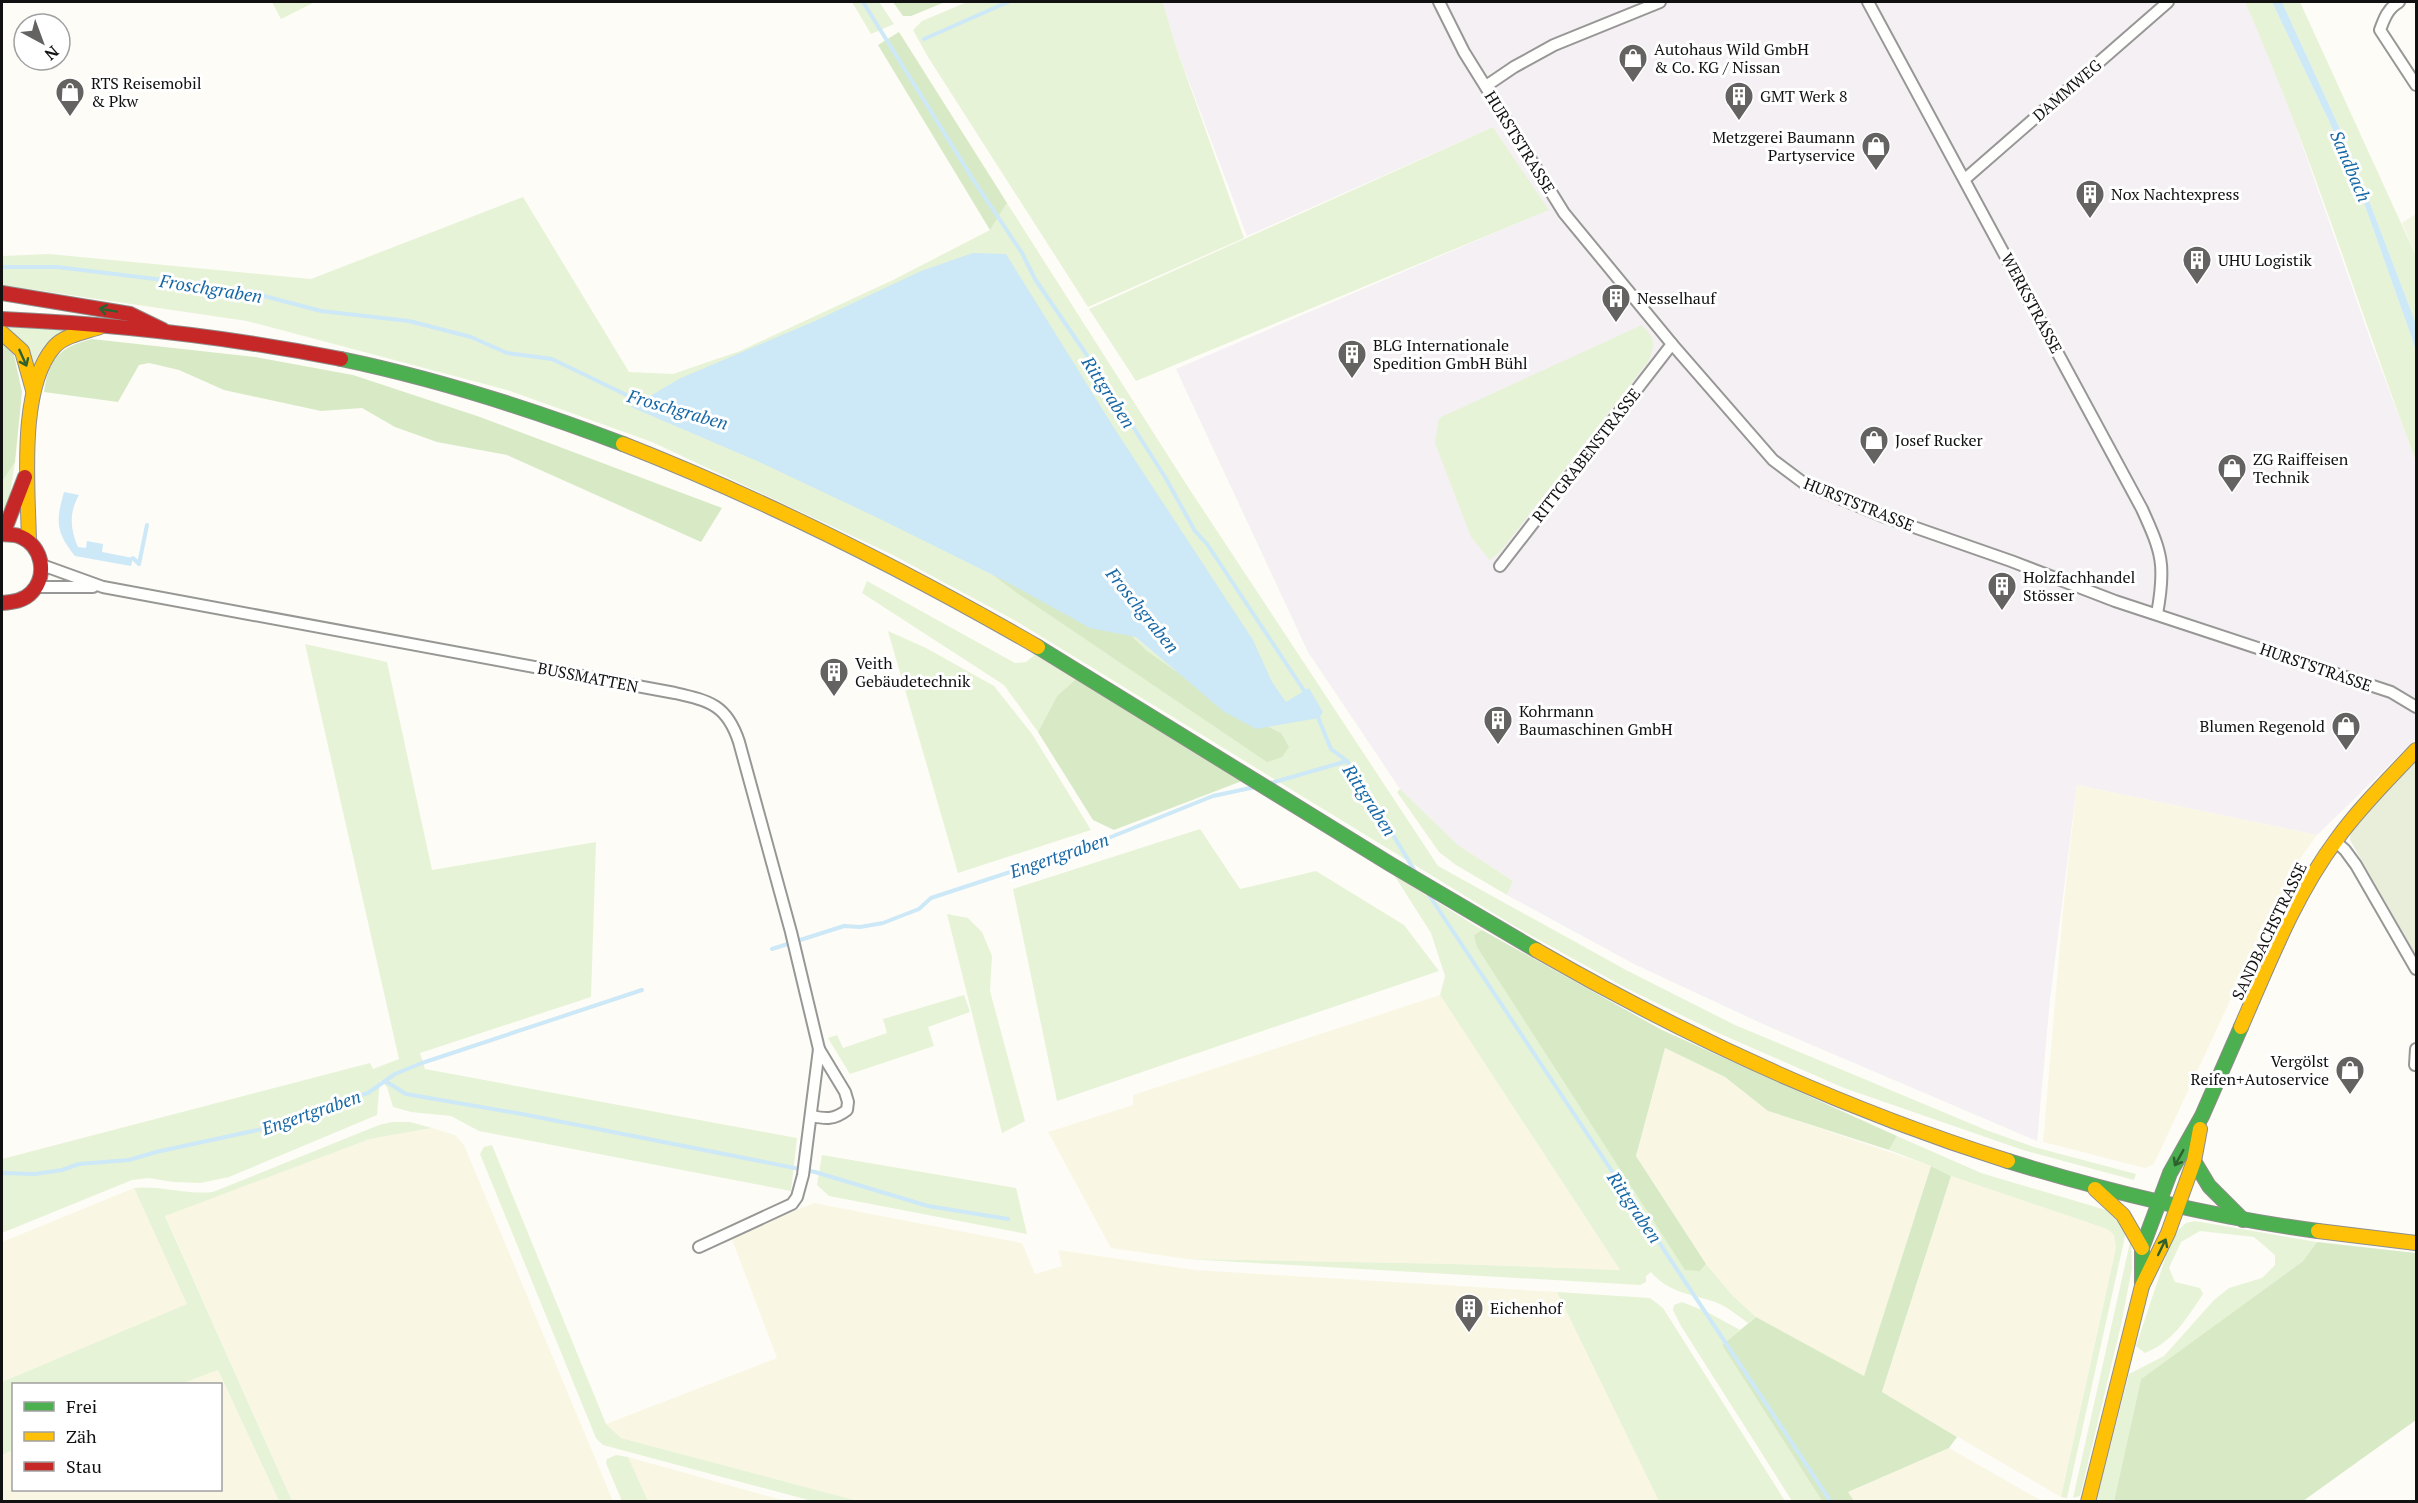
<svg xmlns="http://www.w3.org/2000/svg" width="2418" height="1503" viewBox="0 0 2418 1503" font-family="'PT Serif',serif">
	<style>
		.industrial { fill: #f5f0f3 }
		.farmland { fill: #f9f7e4 }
		.green { fill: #e7f3d7 }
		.forest { fill: #d8eac5 }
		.cemetery { fill: #e9eedb }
		.pitch { fill: #f0f6e1 }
		.water { fill: #cde8f7 }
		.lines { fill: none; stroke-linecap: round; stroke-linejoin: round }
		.stream { stroke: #cde8f7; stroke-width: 4 }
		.street-casing { stroke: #979795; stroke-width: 14 }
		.fast-casing { stroke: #8e8d8b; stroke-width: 16 }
		.slow-casing { stroke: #8e8d8b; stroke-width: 16 }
		.jam-casing { stroke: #8e8d8b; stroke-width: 16 }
		.street { stroke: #fffffe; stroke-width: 10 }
		.fast { stroke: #4caf50; stroke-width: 14 }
		.slow { stroke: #ffc107; stroke-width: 14 }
		.jam { stroke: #c62828; stroke-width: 14 }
		.oneway { stroke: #2e6030 }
		.labels { text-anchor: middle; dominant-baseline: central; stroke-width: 6; stroke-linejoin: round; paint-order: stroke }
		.poi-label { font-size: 16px; fill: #111; stroke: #fff; text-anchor: start }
		.street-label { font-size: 16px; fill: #111; stroke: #fff }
		.water-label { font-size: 18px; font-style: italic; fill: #1768a6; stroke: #fff }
	</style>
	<rect width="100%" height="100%" fill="#fdfcf7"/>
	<polygon class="industrial" points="1163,2 2245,2 2279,79 2374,350 2416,462 2416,739 2317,835 2077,785 2050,999 2037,1141 1763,1024 1634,964 1507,895 1513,881 1458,845 1400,789 1308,652 1176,369 1548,210 1493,127 1247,236 1176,47"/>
	<g class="farmland">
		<polygon points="2077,785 2317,835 2302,856 2268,919 2154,1164 2145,1168 2043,1142 2063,910"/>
		<polygon points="1440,995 1620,1270 1455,1264 1187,1259 1111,1248 1048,1132 1133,1105 1133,1095"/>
		<polygon points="1665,1048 1725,1077 1768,1111 1931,1166 1864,1377 1756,1317 1732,1295 1706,1264 1636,1156"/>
		<polygon points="432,1128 455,1135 464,1145 613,1501 292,1501 165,1215 370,1139"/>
		<polygon points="1951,1176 2107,1229 2114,1235 2116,1248 2061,1497 1882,1393"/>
		<polygon points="134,1188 188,1304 2,1382 2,1242"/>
		<polygon points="814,1203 1022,1243 1035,1274 1062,1266 1058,1250 1195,1270 1557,1292 1660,1501 858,1501 621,1438 606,1424 777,1358 731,1237"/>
		<polygon points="218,1370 279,1501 2,1502 2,1455 13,1450 14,1490 220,1490 220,1384 181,1384"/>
		<polygon points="1949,1448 2042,1501 1854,1502 1848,1492"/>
		<polygon points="628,1457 778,1499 786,1501 648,1501"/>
	</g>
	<g class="green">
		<polygon points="272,2 315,2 281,19"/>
		<polygon points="852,2 879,2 894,24 871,34"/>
		<polygon points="967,2 1163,2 1176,47 1244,238 1088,307 928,57 913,30 922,21"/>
		<path d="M 2245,2 L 2272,2 L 2329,121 L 2364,203 L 2416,350 L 2416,462 C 2359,309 2311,151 2245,2 Z"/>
		<polygon points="2282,2 2300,2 2416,256 2416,324 2351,153"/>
		<polygon points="1493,127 1549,210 1136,381 1089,309"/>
		<polygon points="523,197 629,372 673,374 740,351 893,280 990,230 1007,203 1188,487 1438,866 1626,970 1735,1025 1986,1130 2034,1147 2136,1174 2134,1180 2023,1150 1844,1088 1716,1032 1626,988 1516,927 1016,621 891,554 652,442 507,390 247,321 2,285 2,256 49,254 311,279"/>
		<path d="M 1642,325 C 1656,341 1656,342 1648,362 L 1500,552 L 1490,560 L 1471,537 L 1435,443 L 1439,418 Z"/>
		<path d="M 5,328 L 72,328 C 49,339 38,346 33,372 C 30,348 24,342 5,328 Z"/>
		<polygon points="15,462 9,501 2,512 2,482"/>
		<polygon points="867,581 1015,663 1026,662 1037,653 1077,678 1057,696 1038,732 1004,685 862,593"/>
		<polygon points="888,631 926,648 994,686 1032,734 1091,830 958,873"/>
		<polygon points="305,644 387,662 432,870 596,842 591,997 420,1053 425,1069 797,1138 791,1191 479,1131 451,1116 411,1112 393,1107 387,1087 380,1080 377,1115 229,1177 200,1183 173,1182 149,1178 132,1180 2,1233 2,1159 370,1063 373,1069 399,1059"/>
		<polygon points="1400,789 1458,845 1513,881 1507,895 1456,865 1439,852 1397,792"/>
		<polygon points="1200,829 1240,889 1316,871 1404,925 1439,971 1057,1101 1013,889"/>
		<path d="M 1394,875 L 1482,930 L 1474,935 L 1700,1271 L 1706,1264 L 1732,1295 L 1756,1317 L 1748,1323 C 1737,1315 1728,1307 1715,1302 C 1691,1294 1669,1293 1651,1272 L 1646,1276 L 1646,1282 L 1640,1285 L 1187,1259 L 1455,1264 L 1620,1270 L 1440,995 L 1445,976 L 1431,933 Z"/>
		<polygon points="947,914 968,918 982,932 992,956 990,991 1025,1121 1002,1133"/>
		<polygon points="964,995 970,1012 928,1027 934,1046 850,1074 828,1038 837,1035 843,1048 887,1033 883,1019"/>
		<path d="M 392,1122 L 410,1122 L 432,1128 L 370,1139 L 165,1216 L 292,1501 L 279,1501 L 218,1370 L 181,1384 L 14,1384 L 13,1450 L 2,1455 L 2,1382 L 187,1304 L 134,1188 C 160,1185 186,1195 213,1192 L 379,1125 Z"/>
		<polygon points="1897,1136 1981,1173 2106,1210 2117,1217 2126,1232 2067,1498 2061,1497 2116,1248 2114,1235 2107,1229 1951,1176 1931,1166 1889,1150"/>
		<polygon points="492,1145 606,1424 621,1438 858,1501 812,1501 603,1445 596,1438 480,1154 484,1147"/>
		<polygon points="822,1155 1016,1188 1027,1234 829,1196 817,1185"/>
		<path d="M 2195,1221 L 2317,1242 L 2303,1261 L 2141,1379 L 2114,1501 L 2096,1502 L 2129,1374 L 2164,1356 L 2214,1300 L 2229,1288 L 2262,1278 L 2275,1265 L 2275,1255 L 2254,1237 L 2200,1231 L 2181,1242 L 2169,1268 L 2175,1282 L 2200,1288 L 2203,1294 C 2187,1318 2173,1342 2145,1353 L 2136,1346 L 2173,1235 L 2186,1223 Z"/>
		<polygon points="2131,1238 2132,1268 2121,1325 2080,1496 2073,1498"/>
		<polygon points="1557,1292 1650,1298 1663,1308 1785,1501 1659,1501"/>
		<polygon points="1682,1302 1709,1313 1740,1330 1722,1345 1822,1501 1792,1501 1681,1326 1673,1310 1674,1305"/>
		<polygon points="616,1455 628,1457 648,1501 622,1501 606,1463 607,1459"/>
	</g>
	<g class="forest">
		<polygon points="893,2 945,2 911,16 903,16"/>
		<polygon points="899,32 1007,203 990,230 878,45"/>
		<path d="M 92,339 L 255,357 L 353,375 L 480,417 L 722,508 L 701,542 L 507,455 L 437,442 L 395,427 L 362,408 L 321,411 L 224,390 L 179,370 L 149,363 L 139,365 L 118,402 L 44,392 C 49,359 59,347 92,339 Z"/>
		<polygon points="2,341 14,355 22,392 15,462 2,482"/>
		<polygon points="983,557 1087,593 1147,651 1224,705 1281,733 1289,747 1282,757 1267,762 1017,593 993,575"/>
		<polygon points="1077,678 1242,781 1114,830 1093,820 1038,732 1057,696"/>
		<polygon points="1482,930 1662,1030 1897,1136 1889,1150 1768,1111 1725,1077 1665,1048 1636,1156 1706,1264 1700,1271 1685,1270 1477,947 1474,935"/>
		<polygon points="1931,1166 1951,1176 1882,1392 1957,1437 1949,1448 1848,1492 1854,1501 1822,1501 1722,1345 1756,1317 1864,1376"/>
		<polygon points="2317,1242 2416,1253 2416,1420 2303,1501 2114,1501 2141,1379 2303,1261"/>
	</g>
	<polygon class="cemetery" points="2416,757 2416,955 2350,840 2351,829"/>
	<polygon class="pitch" points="2416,214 2416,256 2402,223"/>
	<g class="water">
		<polygon points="2272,2 2282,2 2351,153 2416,324 2416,350 2364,203 2329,121"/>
		<polygon points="973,253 1006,254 1116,431 1253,640 1272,682 1286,702 1309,688 1323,712 1319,718 1256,729 1223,711 1136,637 1090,628 1005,581 878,518 757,461 631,407 681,378 815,321 921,271"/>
		<path d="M 64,492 L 79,495 C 69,512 70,529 78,547 L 86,548 L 87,541 L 103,544 L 102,552 L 133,558 L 131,566 L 75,556 C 55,531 56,521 64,492 Z"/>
	</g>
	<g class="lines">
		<g class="stream">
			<polyline points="863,2 976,184 1022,253 1035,279 1097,370 1165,477 1195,531 1207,544 1307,695"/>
			<polyline points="924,39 1008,2"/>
			<polyline points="2,267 57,267 180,282 249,292 321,311 409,321 471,337 507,353 552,359 643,403"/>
			<polyline points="133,558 139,564 147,525"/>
			<polyline points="1317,715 1331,749 1347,761 1358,777 1416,873"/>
			<polyline points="1271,783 1347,761"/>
			<polyline points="1429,895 1831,1502"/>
			<polyline points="772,949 844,926 860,927 883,923 919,909 931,898 1086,847 1213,796 1255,787"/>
			<polyline points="385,1081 406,1094 522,1114 815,1172 928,1206 1008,1219"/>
			<polyline points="2,1173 35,1174 62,1170 79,1164 129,1160 156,1152 290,1123 326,1105 368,1093 395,1074 422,1063 642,990"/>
		</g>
		<g class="street-casing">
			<g id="street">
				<polyline points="1439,2 1464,52 1564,213 1672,344 1773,460 1805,484 1885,517 2011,561 2115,601 2391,692 2416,707"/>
				<path d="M 1868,2 L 2142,509 C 2162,553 2166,565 2157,614"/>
				<path d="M 2399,2 C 2388,8 2384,19 2380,30 L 2416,85"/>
				<polyline points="1486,86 1514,67 1554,45 1660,2"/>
				<polyline points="1965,179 2168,2"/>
				<path d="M 42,565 L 103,587 L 675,693 C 710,701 727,705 739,742 L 791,932 L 819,1049 L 845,1092 L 848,1102 L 847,1110 C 834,1120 826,1119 811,1116"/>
				<polyline points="1500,566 1672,344"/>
				<polyline points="37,587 93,587"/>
				<polyline points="2335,841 2345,850 2356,865 2416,969"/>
				<polyline points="2415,1065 2416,1049"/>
				<polyline points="699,1247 792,1204 797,1197 803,1175 819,1049"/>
			</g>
		</g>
		<g class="fast-casing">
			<g id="fast">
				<path d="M 341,359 C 437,379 531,409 623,444"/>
				<polyline points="1038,647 1390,864 1536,950"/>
				<path d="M 2008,1161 C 2109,1192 2212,1217 2318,1231"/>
				<polyline points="2194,1161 2209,1186 2243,1220"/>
				<polyline points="2142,1286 2142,1248 2170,1173 2202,1116 2241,1027"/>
			</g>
		</g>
		<g class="slow-casing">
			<g id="slow">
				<polyline points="2,333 22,351 33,390"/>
				<path d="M 623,444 C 768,501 903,569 1038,647"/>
				<path d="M 29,541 C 28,489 18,388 54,347 C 65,335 85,332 100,327"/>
				<path d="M 1536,950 C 1685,1036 1843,1109 2008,1161"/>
				<path d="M 2241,1027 C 2269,963 2295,895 2337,839 C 2360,807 2389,779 2416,750"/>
				<polyline points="2095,1189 2123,1215 2142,1248"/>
				<polyline points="2318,1231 2416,1243"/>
				<polyline points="2088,1502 2142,1286 2168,1233 2194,1161 2200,1129"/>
			</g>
		</g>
		<g class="jam-casing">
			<g id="jam">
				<polyline points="2,293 130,314 163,330"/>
				<path d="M 2,319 C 116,324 229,337 341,359"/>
				<path d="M 2,534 C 8,535 15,534 21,537 C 42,546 48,575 32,592 C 24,601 13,602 2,603"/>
				<polyline points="3,534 25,477"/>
			</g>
		</g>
		<use href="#street" class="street"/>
		<use href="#fast" class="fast"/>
		<use href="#slow" class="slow"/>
		<use href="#jam" class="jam"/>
	</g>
	<defs><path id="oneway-shaft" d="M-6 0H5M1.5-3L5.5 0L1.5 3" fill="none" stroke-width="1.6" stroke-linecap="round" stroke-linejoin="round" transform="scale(1.5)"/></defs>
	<g class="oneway">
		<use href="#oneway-shaft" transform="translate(108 310) rotate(-170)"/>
		<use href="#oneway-shaft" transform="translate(23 358) rotate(66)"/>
		<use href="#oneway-shaft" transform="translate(2179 1158) rotate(119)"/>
		<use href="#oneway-shaft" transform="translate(2162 1247) rotate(-64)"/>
	</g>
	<defs>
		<g id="shop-pin" transform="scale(1.5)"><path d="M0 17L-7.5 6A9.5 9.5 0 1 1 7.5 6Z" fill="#646362" stroke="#fff"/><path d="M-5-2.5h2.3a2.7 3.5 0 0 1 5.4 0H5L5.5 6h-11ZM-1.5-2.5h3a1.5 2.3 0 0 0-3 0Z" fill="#fff"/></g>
		<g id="building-pin" transform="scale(1.5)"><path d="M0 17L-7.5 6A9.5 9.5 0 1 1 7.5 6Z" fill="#646362" stroke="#fff"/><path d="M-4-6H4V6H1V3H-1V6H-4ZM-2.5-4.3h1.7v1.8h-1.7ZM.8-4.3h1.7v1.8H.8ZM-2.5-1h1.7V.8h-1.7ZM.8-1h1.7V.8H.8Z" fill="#fff"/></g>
	</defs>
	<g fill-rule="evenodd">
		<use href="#shop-pin" x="1633" y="58"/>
		<use href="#shop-pin" x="70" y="92"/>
		<use href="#building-pin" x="1739" y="96"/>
		<use href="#shop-pin" x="1876" y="146"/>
		<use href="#building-pin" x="2090" y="194"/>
		<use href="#building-pin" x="2197" y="260"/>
		<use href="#building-pin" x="1616" y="298"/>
		<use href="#building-pin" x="1352" y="354"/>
		<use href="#shop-pin" x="1874" y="440"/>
		<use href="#shop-pin" x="2232" y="468"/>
		<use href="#building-pin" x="2002" y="586"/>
		<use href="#building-pin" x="834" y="672"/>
		<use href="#building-pin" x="1498" y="720"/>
		<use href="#shop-pin" x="2346" y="726"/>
		<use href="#shop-pin" x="2350" y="1070"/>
		<use href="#building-pin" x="1469" y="1308"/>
	</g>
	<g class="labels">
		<g class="poi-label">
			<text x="1654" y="49">Autohaus Wild GmbH<tspan x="1654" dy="18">&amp; Co. KG / Nissan</tspan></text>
			<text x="91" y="83">RTS Reisemobil<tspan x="91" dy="18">&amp; Pkw</tspan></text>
			<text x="1760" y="96">GMT Werk 8</text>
			<text x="1855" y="137" text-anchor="end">Metzgerei Baumann<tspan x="1855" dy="18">Partyservice</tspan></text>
			<text x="2111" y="194">Nox Nachtexpress</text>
			<text x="2218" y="260">UHU Logistik</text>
			<text x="1637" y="298">Nesselhauf</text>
			<text x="1373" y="345">BLG Internationale<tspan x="1373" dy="18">Spedition GmbH Bühl</tspan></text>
			<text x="1895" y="440">Josef Rucker</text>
			<text x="2253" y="459">ZG Raiffeisen<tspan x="2253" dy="18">Technik</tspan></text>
			<text x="2023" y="577">Holzfachhandel<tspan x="2023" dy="18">Stösser</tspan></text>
			<text x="855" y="663">Veith<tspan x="855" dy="18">Gebäudetechnik</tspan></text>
			<text x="1519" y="711">Kohrmann<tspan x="1519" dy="18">Baumaschinen GmbH</tspan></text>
			<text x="2325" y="726" text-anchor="end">Blumen Regenold</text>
			<text x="2329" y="1061" text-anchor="end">Vergölst<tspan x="2329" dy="18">Reifen+Autoservice</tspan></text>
			<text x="1490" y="1308">Eichenhof</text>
		</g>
		<g class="street-label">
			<text transform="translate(2067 90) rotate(-41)">DAMMWEG</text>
			<text transform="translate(1520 142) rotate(58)">HURSTSTRASSE</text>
			<text transform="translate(2032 303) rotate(62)">WERKSTRASSE</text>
			<text transform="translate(1586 455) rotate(-52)">RITTGRABENSTRASSE</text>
			<text transform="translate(1859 504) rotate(22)">HURSTSTRASSE</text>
			<text transform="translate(2316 667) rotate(19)">HURSTSTRASSE</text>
			<text transform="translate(588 677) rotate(11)">BUSSMATTEN</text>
			<text transform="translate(2269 931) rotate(-64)">SANDBACHSTRASSE</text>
		</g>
		<g class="water-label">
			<text transform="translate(2351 166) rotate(67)">Sandbach</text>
			<text transform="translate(211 288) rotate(9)">Froschgraben</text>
			<text transform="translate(1109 392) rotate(57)">Rittgraben</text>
			<text transform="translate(678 409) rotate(16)">Froschgraben</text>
			<text transform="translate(1143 610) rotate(51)">Froschgraben</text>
			<text transform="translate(1370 800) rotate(57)">Rittgraben</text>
			<text transform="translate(1059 855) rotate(-19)">Engertgraben</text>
			<text transform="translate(311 1112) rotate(-19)">Engertgraben</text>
			<text transform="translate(1635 1207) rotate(56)">Rittgraben</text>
		</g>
	</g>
	<rect width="2418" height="1503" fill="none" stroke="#111111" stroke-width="6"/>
	<rect x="12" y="1383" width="210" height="108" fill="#ffffff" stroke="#a0a0a0" stroke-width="1.5"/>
	<rect x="24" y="1402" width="30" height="9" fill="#4caf50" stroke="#a0a0a0" stroke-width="1.5"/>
	<text x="66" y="1413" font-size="18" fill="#111111">Frei</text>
	<rect x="24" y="1432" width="30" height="9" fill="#ffc107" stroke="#a0a0a0" stroke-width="1.5"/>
	<text x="66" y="1443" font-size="18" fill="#111111">Zäh</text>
	<rect x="24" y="1462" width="30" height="9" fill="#c62828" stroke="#a0a0a0" stroke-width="1.5"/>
	<text x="66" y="1473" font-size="18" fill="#111111">Stau</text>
	<g transform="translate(42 42) rotate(139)"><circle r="28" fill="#ffffff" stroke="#a0a0a0" stroke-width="1.5"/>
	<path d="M0-4.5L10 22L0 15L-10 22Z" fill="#646362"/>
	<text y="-9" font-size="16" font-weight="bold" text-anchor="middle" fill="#111111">N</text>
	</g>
</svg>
